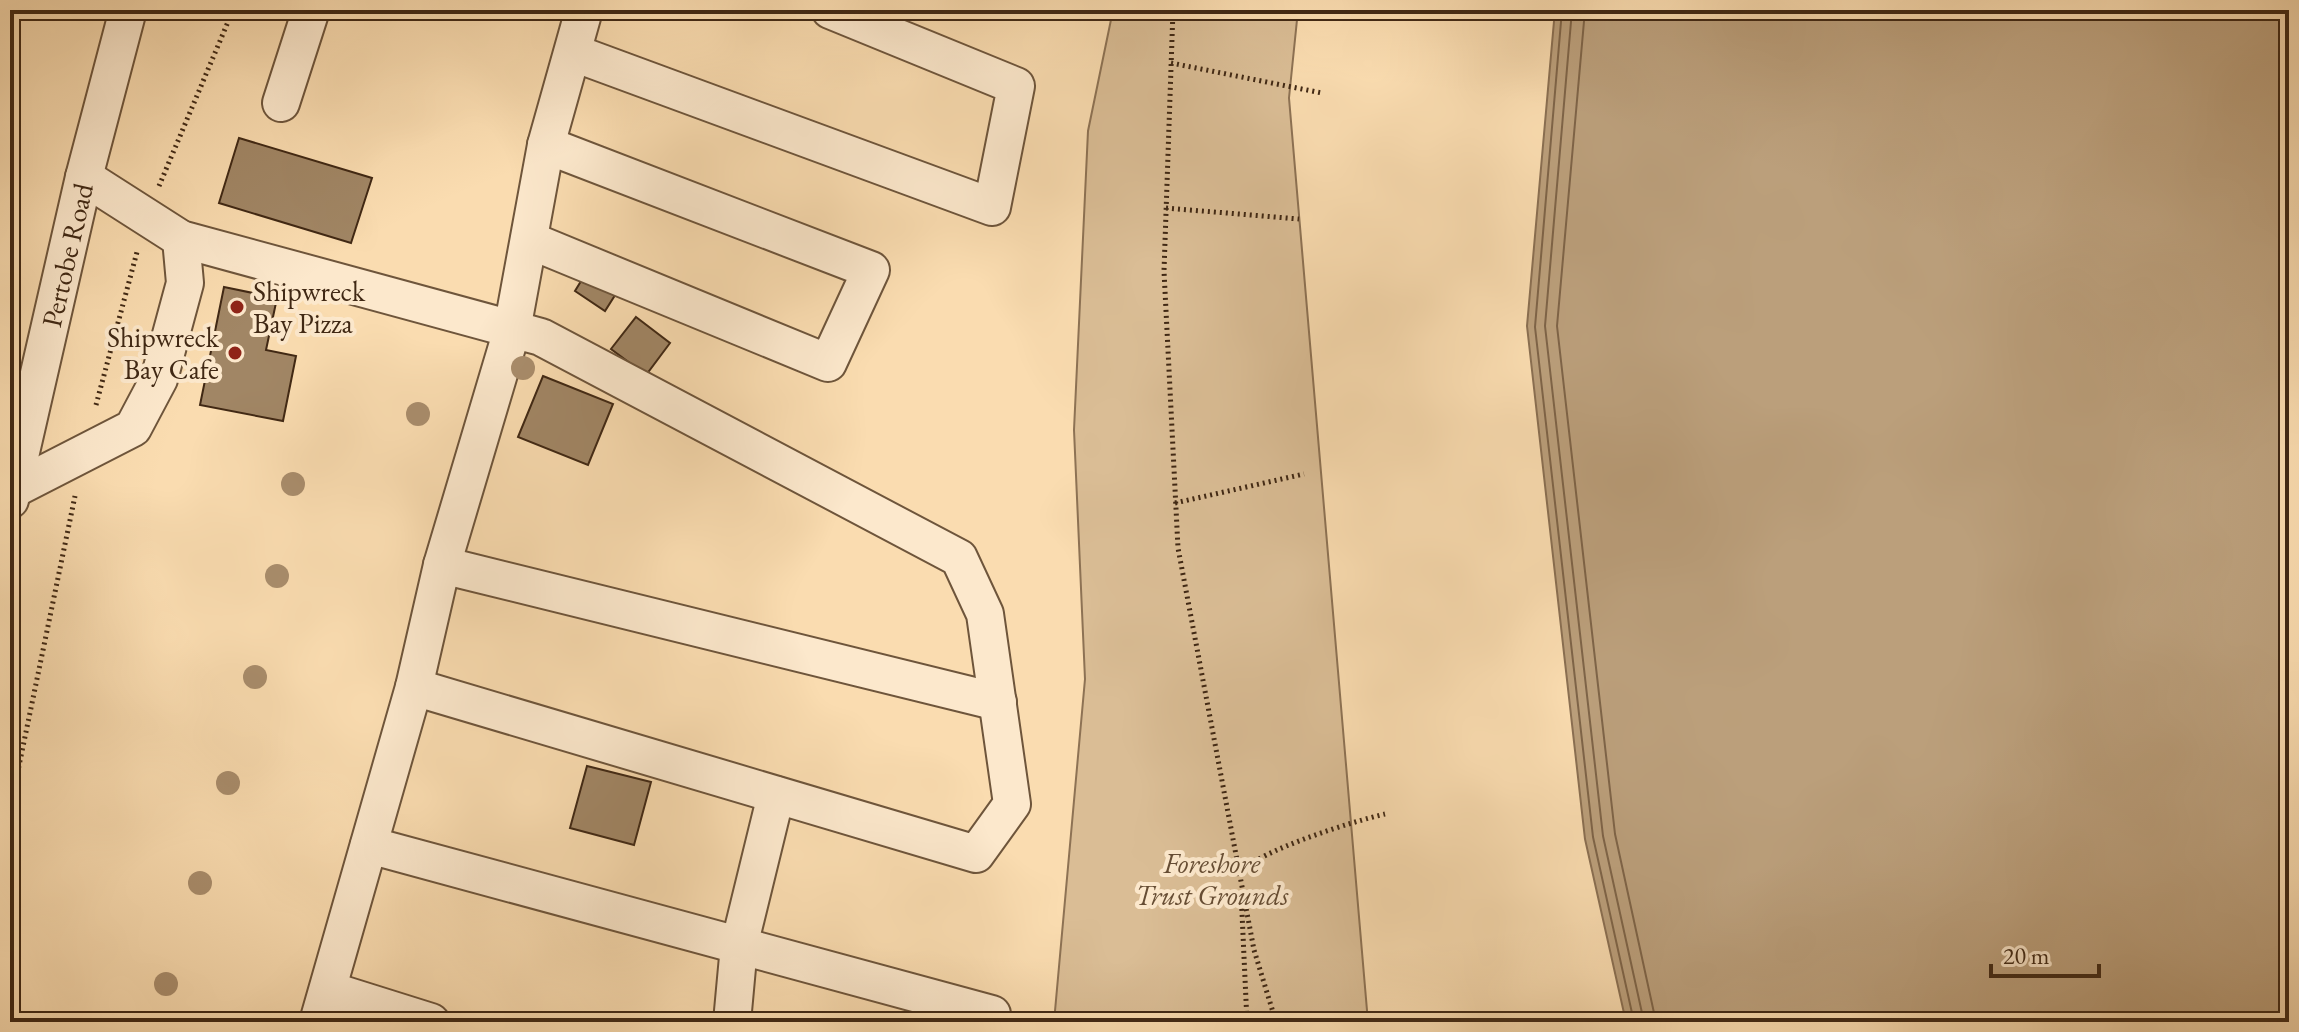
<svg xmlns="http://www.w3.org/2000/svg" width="2299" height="1032" viewBox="0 0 2299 1032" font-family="'EB Garamond',serif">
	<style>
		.green { fill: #dabd95; stroke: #8d7254; stroke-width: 2 }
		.water { fill: #bb9f7b; stroke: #8a6f52; stroke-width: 2 }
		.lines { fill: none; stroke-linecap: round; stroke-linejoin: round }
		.shore { stroke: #7e6448; stroke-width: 2 }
		.building { fill: #a18665; stroke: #402814; stroke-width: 2 }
		.minor-casing { stroke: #6e553b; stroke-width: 40 }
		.path { stroke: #402814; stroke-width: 5; stroke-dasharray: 2 4; stroke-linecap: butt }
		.minor { stroke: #fce8cc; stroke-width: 36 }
		.tree { fill: #a98d6c }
		.poi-dot { fill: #8f2418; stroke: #fce8cc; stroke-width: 3 }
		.labels { text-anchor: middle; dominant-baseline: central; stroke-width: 8; stroke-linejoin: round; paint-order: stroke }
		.street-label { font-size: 28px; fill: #402814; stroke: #fce8cc }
		.poi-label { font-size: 28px; fill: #402814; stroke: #fce8cc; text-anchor: start }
		.park-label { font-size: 28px; font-style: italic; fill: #664d34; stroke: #fce8cc }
	</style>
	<rect width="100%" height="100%" fill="#fadcb0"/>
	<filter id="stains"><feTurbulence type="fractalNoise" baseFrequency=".0025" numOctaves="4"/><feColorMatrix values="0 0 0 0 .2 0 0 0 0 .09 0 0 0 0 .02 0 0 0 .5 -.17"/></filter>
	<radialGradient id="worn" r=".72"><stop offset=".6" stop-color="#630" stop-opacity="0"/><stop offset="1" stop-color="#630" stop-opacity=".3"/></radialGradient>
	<polygon class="green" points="1113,10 1298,10 1289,98 1368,1022 1054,1022 1085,679 1074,430 1088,131"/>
	<polygon class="water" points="1555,10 2289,10 2289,1022 1626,1022 1585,839 1527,326"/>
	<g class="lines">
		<g class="shore">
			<polyline points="1562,10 1535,327 1593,837 1634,1022"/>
			<polyline points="1572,10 1545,326 1603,836 1644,1022"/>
			<polyline points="1585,10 1557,326 1615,834 1656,1022"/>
		</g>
	</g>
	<g class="building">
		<polygon points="239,138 372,178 351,243 219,203"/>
		<polygon points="586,273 617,292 605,311 575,291"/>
		<polygon points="224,287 277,298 266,350 296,356 283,421 200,405"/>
		<polygon points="636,317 670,343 646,375 611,349"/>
		<polygon points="543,376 613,404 588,465 518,437"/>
		<polygon points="587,766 651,782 634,845 570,828"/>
	</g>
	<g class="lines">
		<g class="minor-casing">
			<g id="minor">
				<polyline points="574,53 992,207 1016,86 830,10"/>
				<polyline points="281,103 311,10"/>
				<polyline points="84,177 181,239 541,337 959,558 985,614 1012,804 976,854 414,687"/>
				<polyline points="529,240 828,363 871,270 546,145"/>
				<polyline points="12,490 133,428 159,379 185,283 181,239"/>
				<polyline points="10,500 84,177 128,10"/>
				<polyline points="442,565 998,702"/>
				<polyline points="369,845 992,1014"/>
				<polyline points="329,990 431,1022"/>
				<polyline points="318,1022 414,687 442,565 512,330 546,145 584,10"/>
				<polyline points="732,1022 739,946 776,795"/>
			</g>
		</g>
		<g class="path">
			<polyline points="1173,10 1164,271 1178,548 1254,950 1276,1022"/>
			<polyline points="1171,63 1322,93"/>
			<polyline points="159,186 233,10"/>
			<polyline points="1166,208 1299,219"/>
			<polyline points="96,405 137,252"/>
			<polyline points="1175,503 1304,474"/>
			<polyline points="10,809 75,496"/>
			<path d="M 1240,873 C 1257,851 1354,821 1385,814"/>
			<polyline points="1241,891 1247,1022"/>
		</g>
		<use href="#minor" class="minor"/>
	</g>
	<g class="tree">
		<circle cx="523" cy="368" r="12"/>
		<circle cx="418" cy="414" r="12"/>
		<circle cx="293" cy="484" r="12"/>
		<circle cx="277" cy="576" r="12"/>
		<circle cx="255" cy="677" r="12"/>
		<circle cx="228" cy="783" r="12"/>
		<circle cx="200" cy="883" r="12"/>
		<circle cx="166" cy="984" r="12"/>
	</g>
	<g class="poi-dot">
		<circle cx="237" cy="307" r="8"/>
		<circle cx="235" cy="353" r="8"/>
	</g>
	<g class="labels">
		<g class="street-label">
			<text transform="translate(67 255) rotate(-77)">Pertobe Road</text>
		</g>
		<g class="poi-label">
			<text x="253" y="291">Shipwreck<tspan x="253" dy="32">Bay Pizza</tspan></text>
			<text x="219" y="337" text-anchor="end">Shipwreck<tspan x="219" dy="32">Bay Cafe</tspan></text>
		</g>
		<g class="park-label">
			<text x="1212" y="863">Foreshore<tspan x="1212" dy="32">Trust Grounds</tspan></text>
		</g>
	</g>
	<rect width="2299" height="1032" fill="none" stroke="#fadcb0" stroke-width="40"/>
	<rect x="12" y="12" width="2275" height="1008" fill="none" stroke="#402814" stroke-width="4"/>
	<rect x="20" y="20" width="2259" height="992" fill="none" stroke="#402814" stroke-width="2"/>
	<path d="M1991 964v12h108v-12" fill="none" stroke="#402814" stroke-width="4"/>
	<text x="2003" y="964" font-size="24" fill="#402814" stroke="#fce8cc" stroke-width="6" paint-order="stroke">20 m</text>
	<rect width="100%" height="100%" filter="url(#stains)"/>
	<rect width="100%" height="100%" fill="url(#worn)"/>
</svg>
